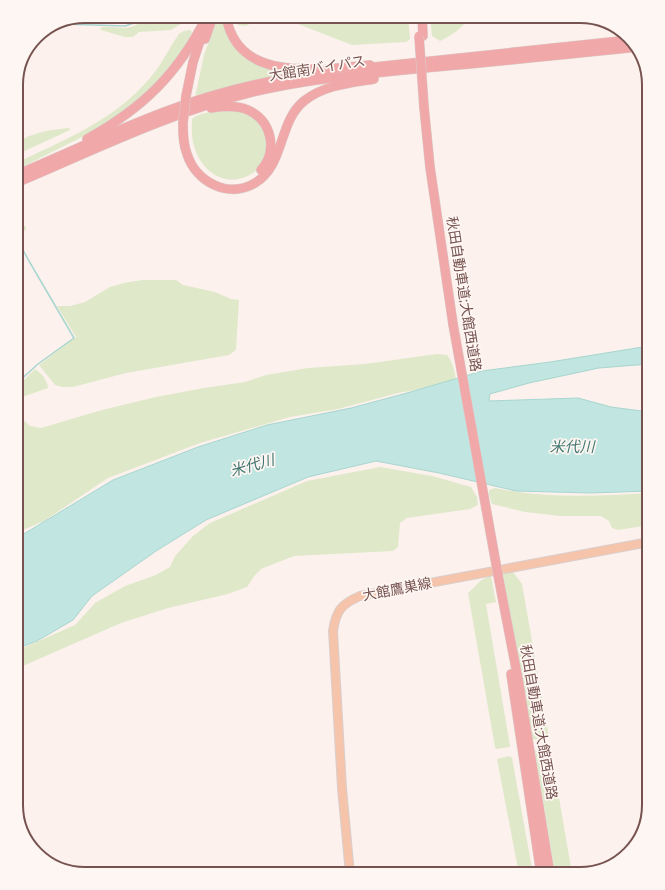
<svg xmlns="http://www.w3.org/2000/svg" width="665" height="890" viewBox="0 0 665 890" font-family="Mulish,'Noto Sans JP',sans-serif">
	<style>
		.green { fill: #dfe9ca }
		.water { fill: #c1e5e0; stroke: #a8d6d0 }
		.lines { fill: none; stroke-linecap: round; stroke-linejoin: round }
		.stream { stroke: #a8d6d0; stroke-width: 1.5 }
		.major-casing { stroke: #d9cfce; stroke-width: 10 }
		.highway-casing { stroke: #d9cfce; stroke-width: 10 }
		.major { stroke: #f5c4aa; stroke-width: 8 }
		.highway { stroke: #f1a8a9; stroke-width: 9 }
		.highway-bridge-casing { stroke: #d9cfce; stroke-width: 10; stroke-linecap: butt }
		.highway-bridge { stroke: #f1a8a9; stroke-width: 9 }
		.labels { text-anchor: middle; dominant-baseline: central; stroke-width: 3.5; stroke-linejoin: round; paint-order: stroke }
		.street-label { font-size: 14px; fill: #765350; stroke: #fef6f2 }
		.water-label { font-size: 15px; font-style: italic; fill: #447973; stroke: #fef6f2 }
		.rim { fill: none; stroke: #765350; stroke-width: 2 }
	</style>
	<rect width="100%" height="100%" fill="#fcf1ec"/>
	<g class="green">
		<path d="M 85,16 L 140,16 C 123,28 99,21 80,18 Z"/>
		<path d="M 146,16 L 197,16 L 195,18 L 187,20 L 171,30 L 139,32 L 133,37 L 125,37 L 101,30 L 100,28 C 104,26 108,27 112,27 C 126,29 138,28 146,16 Z"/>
		<path d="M 218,16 L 222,16 C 229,53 250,67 286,72 L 286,74 L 247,82 L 195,97 L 204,55 Z"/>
		<polygon points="236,16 408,16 410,39 406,42 352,45 298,24 268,16 257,20 246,26 238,25 235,21"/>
		<path d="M 430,16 L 471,16 C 463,27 453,35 440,41 L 432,36 Z"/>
		<path d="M 190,30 L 192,32 L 182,53 L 154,87 L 116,117 L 88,134 L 16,170 L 16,163 C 64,140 115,120 150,78 C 161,66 169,48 179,34 L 184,31 Z"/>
		<path d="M 230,110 C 237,111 245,112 251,116 C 270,129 273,160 253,173 C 227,190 201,172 194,146 C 191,137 192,128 192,119 C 202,111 218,111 230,110 Z"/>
		<path d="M 69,128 L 70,130 L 16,155 L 16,143 C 34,132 48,130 69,128 Z"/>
		<polygon points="20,222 26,227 26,230 18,234 17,223"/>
		<polygon points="142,280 176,280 183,285 215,292 231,299 239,300 236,350 229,355 126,373 73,387 62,387 55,385 39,365 76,337 57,306 70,306 85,302 110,287 124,283"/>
		<path d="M 437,354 L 447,355 C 453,363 455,371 456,381 L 443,385 L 398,393 L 338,409 L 290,417 L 200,443 L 108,478 L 44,521 L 16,533 L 16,413 L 30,426 L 41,428 L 102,410 L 156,397 L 204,388 L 245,382 L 266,375 L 308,368 L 365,364 Z"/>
		<path d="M 35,369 C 42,374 47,379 48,388 L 22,397 L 16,404 L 16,388 Z"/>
		<polygon points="380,467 432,476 471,487 477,497 478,505 470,509 407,518 400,523 398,547 393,551 294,556 261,569 255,575 247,587 228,594 168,608 121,623 16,669 16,651 75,625 95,603 125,586 156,575 170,567 175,556 193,536 210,523 307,481"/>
		<path d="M 495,488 C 545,499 598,496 649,493 L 649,525 L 618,530 L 612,528 L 609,521 L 601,516 L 560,516 L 525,512 L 492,504 L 489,495 L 489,490 Z"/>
		<polygon points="513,572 522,584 549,737 532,740 503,574"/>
		<path d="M 491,576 L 496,602 L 486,604 L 510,746 L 509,747 L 496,749 L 495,747 L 468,593 C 478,585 479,579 491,576 Z"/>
		<polygon points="548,747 551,750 572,874 555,874 535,751"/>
		<polygon points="509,756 512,758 533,874 519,874 497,759"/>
	</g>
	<polygon class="water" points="649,346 649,364 599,368 529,383 490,394 489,401 578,398 611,407 649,412 649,491 590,493 516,491 439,473 376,461 308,477 206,520 156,551 92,596 73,620 37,641 16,649 16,537 22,535 113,480 198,447 267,425 351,408 407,393 482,371 550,362"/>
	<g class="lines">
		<g class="stream">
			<polyline points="64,24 125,26 134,23 144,16"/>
			<polyline points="16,384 38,364 74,338 29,261 17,239 16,233"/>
		</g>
		<g class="major-casing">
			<path id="major" d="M 350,874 L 342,788 L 333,631 C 336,611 341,604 360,596 L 649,542"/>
		</g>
		<g class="highway-casing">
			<g id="highway">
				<path d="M 226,16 C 234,62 273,70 314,69"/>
				<polyline points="422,16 423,36"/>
				<polyline points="205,39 213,16"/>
				<polyline points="365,68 630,40"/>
				<polyline points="327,69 370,65"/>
				<polyline points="186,96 193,62 203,32"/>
				<polyline points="424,107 430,167 453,324"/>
				<path d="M 211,108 C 224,106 237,105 248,110 C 272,121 278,151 261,170"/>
				<path d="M 183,123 C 183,134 183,144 187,154 C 196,182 228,199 255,183 C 285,165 278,122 304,101 C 324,85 350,83 374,79"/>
				<path d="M 87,139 C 143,108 178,74 207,16"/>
				<path d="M 16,175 C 66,154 116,130 167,111 C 220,91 276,78 332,72"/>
				<path d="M 16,183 C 94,150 171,112 253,92 C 313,78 374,73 435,67 C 503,61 570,54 637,47"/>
				<polyline points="498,575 518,679 550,874"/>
				<polyline points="511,674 541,874"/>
			</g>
		</g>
		<use href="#major" class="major"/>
		<use href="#highway" class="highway"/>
		<g class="highway-bridge-casing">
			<g id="highway-bridge">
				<polyline points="419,36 424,107"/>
				<polyline points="183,123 186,96"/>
				<polyline points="453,324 498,575"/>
			</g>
		</g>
		<use href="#highway-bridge" class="highway-bridge"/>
	</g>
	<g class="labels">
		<g class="street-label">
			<text transform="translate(317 68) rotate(-9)">大館南バイパス</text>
			<text transform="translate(464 294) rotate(81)">秋田自動車道;大館西道路</text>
			<text transform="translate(397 589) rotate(-11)">大館鷹巣線</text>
			<text transform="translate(539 722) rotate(80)">秋田自動車道;大館西道路</text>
		</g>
		<g class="water-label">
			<text x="572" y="446">米代川</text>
			<text transform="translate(252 465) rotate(-15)">米代川</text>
		</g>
	</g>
	<path d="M0 0H665V890H0ZM85 23H580A62 62 0 0 1 642 85V805A62 62 0 0 1 580 867H85A62 62 0 0 1 23 805V85A62 62 0 0 1 85 23Z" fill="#fef6f2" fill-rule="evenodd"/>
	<path class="rim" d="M85 23H580A62 62 0 0 1 642 85V805A62 62 0 0 1 580 867H85A62 62 0 0 1 23 805V85A62 62 0 0 1 85 23Z"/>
</svg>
